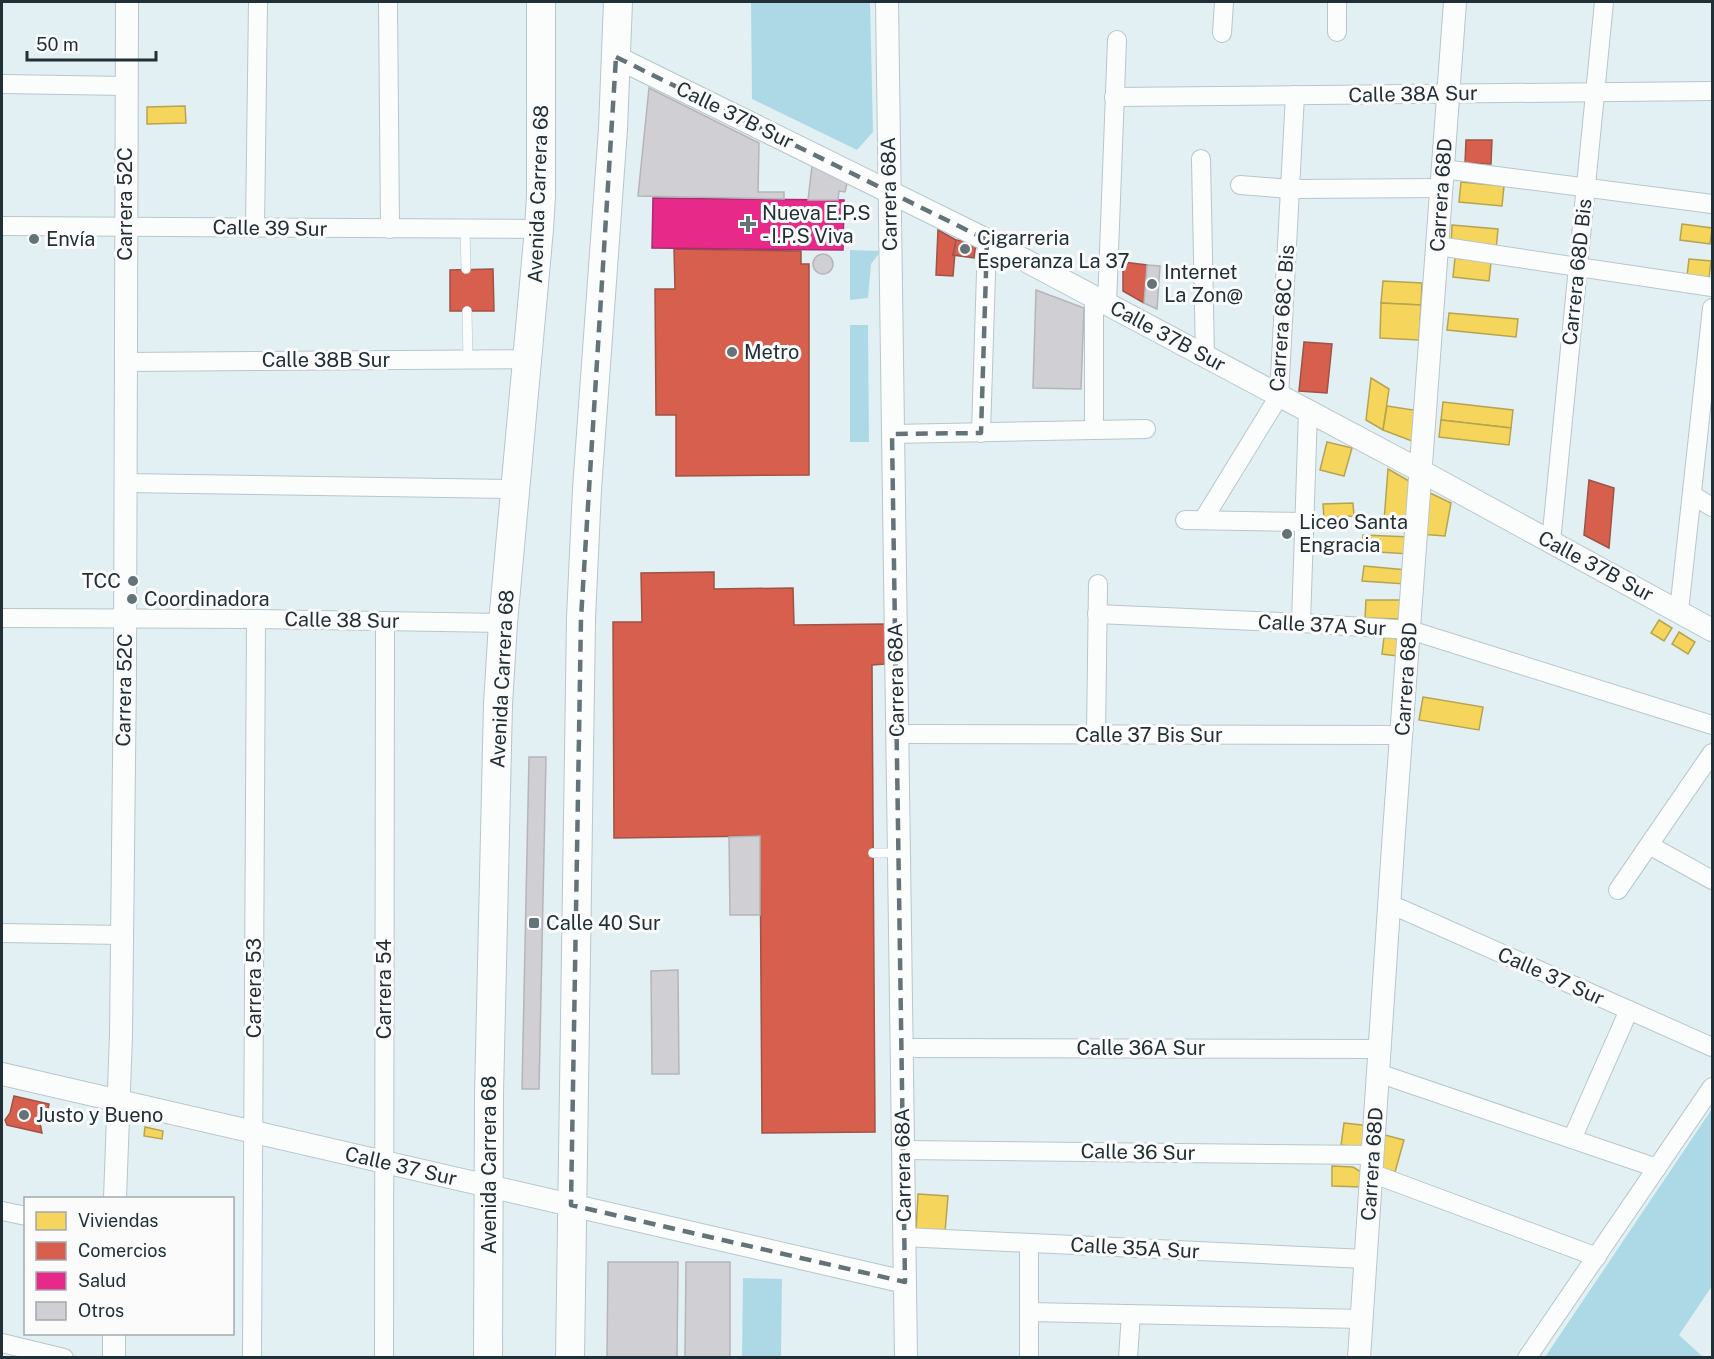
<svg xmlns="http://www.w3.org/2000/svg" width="1714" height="1359" viewBox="0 0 1714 1359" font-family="'Public Sans',sans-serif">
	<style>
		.green { fill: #add9e7 }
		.homes { fill: #f6d55c; stroke: #b6a451; stroke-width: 1.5 }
		.shops { fill: #d6604d; stroke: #9f5246; stroke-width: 1.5 }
		.health { fill: #e7298a; stroke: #ab2b71; stroke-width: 1.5 }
		.building { fill: #d0d0d4; stroke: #b5b5b9; stroke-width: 1.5 }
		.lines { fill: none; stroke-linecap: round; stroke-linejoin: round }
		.service-casing { stroke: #b8c6cb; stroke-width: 10 }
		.minor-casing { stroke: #b8c6cb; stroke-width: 20 }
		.tertiary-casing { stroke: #b8c6cb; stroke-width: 24 }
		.primary-casing { stroke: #b8c6cb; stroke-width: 30 }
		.service { stroke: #fbfdfd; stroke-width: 9 }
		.minor { stroke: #fbfdfd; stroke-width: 18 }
		.tertiary { stroke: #fbfdfd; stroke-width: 22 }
		.primary { stroke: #fbfdfd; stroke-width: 28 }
		.marked { fill: none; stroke: #647378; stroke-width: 4.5; stroke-dasharray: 12 8; stroke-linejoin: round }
		.poi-dot { fill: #647378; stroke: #fbfbfb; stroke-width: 2 }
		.labels { text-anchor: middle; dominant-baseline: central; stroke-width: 6; stroke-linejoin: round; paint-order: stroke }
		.street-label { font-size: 20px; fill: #203036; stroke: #fbfbfb }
		.poi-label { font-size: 20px; fill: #203036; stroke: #fbfbfb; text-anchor: start }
	</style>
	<rect width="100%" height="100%" fill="#e2f0f4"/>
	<g class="green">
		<polygon points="751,2 870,2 873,132 857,150 752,99"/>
		<polygon points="850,250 881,251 871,264 868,298 850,300"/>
		<polygon points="850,325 868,325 869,442 850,442"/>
		<polygon points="1712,1109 1712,1286 1679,1335 1703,1357 1545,1357"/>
		<polygon points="743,1278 782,1279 781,1357 742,1357"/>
	</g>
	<g class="homes">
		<polygon points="185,106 186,123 147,124 147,107"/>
		<polygon points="1461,182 1504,186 1502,206 1459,202"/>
		<polygon points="1682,224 1712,228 1710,244 1680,240"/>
		<polygon points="1452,225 1498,229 1496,250 1451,247"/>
		<polygon points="1455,258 1491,262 1489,281 1453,277"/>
		<polygon points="1689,259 1711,261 1709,278 1687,276"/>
		<polygon points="1383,281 1422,283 1421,305 1381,303"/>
		<polygon points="1381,303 1421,305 1419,340 1380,338"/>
		<polygon points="1449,313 1518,319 1516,337 1447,330"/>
		<polygon points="1371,378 1389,389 1383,430 1366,420"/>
		<polygon points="1443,402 1513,410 1511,428 1441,420"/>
		<polygon points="1387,406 1420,411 1412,441 1383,430"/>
		<polygon points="1441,420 1511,428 1509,445 1439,437"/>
		<polygon points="1327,442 1352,448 1344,476 1320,470"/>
		<polygon points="1388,469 1416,485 1413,524 1384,521"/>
		<polygon points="1430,493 1451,503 1445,536 1419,534 1427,494"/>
		<polygon points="1353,503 1354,516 1324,518 1323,504"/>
		<polygon points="1363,535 1411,537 1410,554 1362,551"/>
		<polygon points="1364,566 1407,570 1406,584 1362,581"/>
		<polygon points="1366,600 1401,600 1401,619 1365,618"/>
		<polygon points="1659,620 1672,628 1664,641 1651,633"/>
		<polygon points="1679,632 1695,642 1688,654 1672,644"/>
		<polygon points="1384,637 1399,639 1397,656 1382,654"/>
		<polygon points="1423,697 1483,707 1479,730 1419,720"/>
		<polygon points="1344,1123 1371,1126 1365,1148 1341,1145"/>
		<polygon points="145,1127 163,1131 162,1139 144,1136"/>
		<polygon points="1385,1135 1404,1140 1395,1172 1377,1167"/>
		<polygon points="1332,1166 1353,1167 1361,1172 1361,1187 1332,1186"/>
		<polygon points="918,1194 948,1196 945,1232 916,1231"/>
	</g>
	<g class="shops">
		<polygon points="1466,140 1492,140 1491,164 1465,163"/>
		<polygon points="938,230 956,240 953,276 936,275"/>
		<polygon points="956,240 976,243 974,258 953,255"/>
		<polygon points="674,249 801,251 801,264 809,264 809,475 676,476 676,415 656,415 655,289 675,289"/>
		<polygon points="1123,262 1147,265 1144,303 1123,291"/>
		<polygon points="493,269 494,311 450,311 450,270"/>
		<polygon points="1304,342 1332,344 1327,393 1299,391"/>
		<polygon points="1589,480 1614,488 1609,548 1584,535"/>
		<polygon points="714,572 714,589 793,588 794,625 885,624 885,664 872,665 875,1132 762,1133 760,836 614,838 613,622 642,622 641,573"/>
		<polygon points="14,1096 49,1104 47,1114 41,1113 39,1118 42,1133 7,1125 5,1120 10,1113"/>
	</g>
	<polygon class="health" points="653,198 844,200 843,250 652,248"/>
	<g class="building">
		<polygon points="649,88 759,143 758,192 784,192 784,199 638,196"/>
		<polygon points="812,166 847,183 845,192 839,191 838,200 808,200"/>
		<circle cx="823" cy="264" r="10"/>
		<polygon points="1147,265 1160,266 1157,309 1144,303"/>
		<polygon points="1036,290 1084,308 1081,389 1033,388"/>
		<polygon points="529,757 546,757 539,1089 522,1089"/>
		<polygon points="760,836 760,915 730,915 729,837"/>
		<polygon points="678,970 679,1074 652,1074 651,971"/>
		<polygon points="608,1262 678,1262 677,1358 607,1358"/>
		<polygon points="686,1262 730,1262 730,1358 685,1358"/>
	</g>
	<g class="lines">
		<g class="service-casing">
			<g id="service">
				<polyline points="465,229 466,269"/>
				<polyline points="467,311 468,360"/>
				<polyline points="873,853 899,853"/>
			</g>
		</g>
		<g class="minor-casing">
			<g id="minor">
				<polyline points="388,2 390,229"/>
				<polyline points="1337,2 1337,32"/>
				<polyline points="1222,33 1224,2"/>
				<polyline points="2,84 126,86"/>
				<polyline points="1114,97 1712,91"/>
				<polyline points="1201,159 1205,356"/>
				<polyline points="1443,169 1712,204"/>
				<polyline points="1240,185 1290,189 1442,188"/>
				<polyline points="2,226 539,229"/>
				<polyline points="255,228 258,2"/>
				<polyline points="1438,246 1712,287"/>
				<polyline points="1107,304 1117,40"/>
				<polyline points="125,362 527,359"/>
				<polyline points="1094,430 1094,297"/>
				<polyline points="981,433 987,240"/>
				<polyline points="892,434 1146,429"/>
				<polyline points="125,483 515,489"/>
				<polyline points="1692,495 1712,507"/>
				<polyline points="1185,520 1304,522"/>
				<polyline points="1203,520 1279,396 1295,95"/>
				<polyline points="1551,542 1604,2"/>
				<polyline points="1679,611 1712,308"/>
				<polyline points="1097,614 1301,623 1410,630 1712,725"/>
				<polyline points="2,618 256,619 503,623"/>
				<polyline points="1301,623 1308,411"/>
				<polyline points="897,734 1402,735"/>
				<polyline points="1096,735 1098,584"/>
				<polyline points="1649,845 1712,880"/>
				<polyline points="1618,890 1712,753"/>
				<polyline points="1390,904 1712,1047"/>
				<polyline points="2,933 122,935"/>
				<polyline points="902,1048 1380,1049"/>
				<polyline points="1378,1073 1657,1168"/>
				<polyline points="1572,1139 1629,1010"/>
				<polyline points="903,1150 1373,1155"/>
				<polyline points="1371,1173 1597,1257"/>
				<polyline points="2,1211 26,1216"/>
				<polyline points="904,1237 1365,1259"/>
				<polyline points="1029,1243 1029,1358"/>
				<polyline points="1029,1312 1361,1319"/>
				<polyline points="2,1343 64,1358"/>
				<polyline points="252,1358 256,619"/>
				<polyline points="384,1358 385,621"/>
				<polyline points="1128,1358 1131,1314"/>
				<polyline points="1527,1358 1712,1087"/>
			</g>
		</g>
		<g class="tertiary-casing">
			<g id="tertiary">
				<polyline points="887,2 906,1358"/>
				<polyline points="616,57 987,240 1421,471 1712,630"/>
				<polyline points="2,1074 905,1282"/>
				<polyline points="115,1198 121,1035 125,670 127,2"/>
				<polyline points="114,1358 114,1334"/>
				<polyline points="1359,1358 1394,832 1455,2"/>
			</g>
		</g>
		<g class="primary-casing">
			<g id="primary">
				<polyline points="488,1358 489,1094 498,704 503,623 539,229 541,196 541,2"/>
				<polyline points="570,1358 581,618 587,489 613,129 618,2"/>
			</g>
		</g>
		<use href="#service" class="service"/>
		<use href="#minor" class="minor"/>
		<use href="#tertiary" class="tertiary"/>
		<use href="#primary" class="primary"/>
	</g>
	<path class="marked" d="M 616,57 L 987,240 L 981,433 L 892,434 L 905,1282 L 571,1205 L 581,618 Z"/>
	<g class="poi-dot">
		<path d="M745 215h6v6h6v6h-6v6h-6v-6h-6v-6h6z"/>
		<circle cx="34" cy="239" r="6"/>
		<circle cx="965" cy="249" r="6"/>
		<circle cx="1152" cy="284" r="6"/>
		<circle cx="732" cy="352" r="6"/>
		<circle cx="1287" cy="534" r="6"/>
		<circle cx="133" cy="581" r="6"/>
		<circle cx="132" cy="599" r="6"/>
		<rect x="528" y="917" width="12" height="12" rx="3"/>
		<circle cx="24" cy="1115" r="6"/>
	</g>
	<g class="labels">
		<g class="street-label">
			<text transform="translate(1413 94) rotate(-1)">Calle 38A Sur</text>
			<text transform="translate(735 115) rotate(26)">Calle 37B Sur</text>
			<text transform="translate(538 194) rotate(-88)">Avenida Carrera 68</text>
			<text transform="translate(889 194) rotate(-91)">Carrera 68A</text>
			<text transform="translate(1441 195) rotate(-86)">Carrera 68D</text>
			<text transform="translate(125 204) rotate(-90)">Carrera 52C</text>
			<text transform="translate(270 228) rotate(1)">Calle 39 Sur</text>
			<text transform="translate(1577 272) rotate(-84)">Carrera 68D Bis</text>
			<text transform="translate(1282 318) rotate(-86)">Carrera 68C Bis</text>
			<text transform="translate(1168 336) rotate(28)">Calle 37B Sur</text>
			<text x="326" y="360">Calle 38B Sur</text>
			<text transform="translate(1596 566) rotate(28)">Calle 37B Sur</text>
			<text transform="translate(342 620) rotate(1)">Calle 38 Sur</text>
			<text transform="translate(1322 625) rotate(3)">Calle 37A Sur</text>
			<text transform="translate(502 679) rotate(-87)">Avenida Carrera 68</text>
			<text transform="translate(1406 679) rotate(-86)">Carrera 68D</text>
			<text transform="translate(896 680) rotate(-91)">Carrera 68A</text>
			<text transform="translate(124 690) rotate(-89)">Carrera 52C</text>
			<text x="1149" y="735">Calle 37 Bis Sur</text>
			<text transform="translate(1551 976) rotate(24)">Calle 37 Sur</text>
			<text transform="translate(254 988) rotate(-90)">Carrera 53</text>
			<text transform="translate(384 989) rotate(-90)">Carrera 54</text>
			<text x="1141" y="1048">Calle 36A Sur</text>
			<text transform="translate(1138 1152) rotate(1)">Calle 36 Sur</text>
			<text transform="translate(1372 1164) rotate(-86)">Carrera 68D</text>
			<text transform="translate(489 1165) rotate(-90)">Avenida Carrera 68</text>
			<text transform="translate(903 1165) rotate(-91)">Carrera 68A</text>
			<text transform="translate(401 1166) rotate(13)">Calle 37 Sur</text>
			<text transform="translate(1135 1248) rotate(3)">Calle 35A Sur</text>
		</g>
		<g class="poi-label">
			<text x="762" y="213">Nueva E.P.S<tspan x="762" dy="23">- I.P.S Viva</tspan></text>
			<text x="977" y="238">Cigarreria<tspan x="977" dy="23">Esperanza La 37</tspan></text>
			<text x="46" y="239">Envía</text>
			<text x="1164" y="272">Internet<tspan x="1164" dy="23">La Zon@</tspan></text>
			<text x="744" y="352">Metro</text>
			<text x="1299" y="522">Liceo Santa<tspan x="1299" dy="23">Engracia</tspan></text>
			<text x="121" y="581" text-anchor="end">TCC</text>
			<text x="144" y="599">Coordinadora</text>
			<text x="546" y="923">Calle 40 Sur</text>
			<text x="36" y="1115">Justo y Bueno</text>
		</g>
	</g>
	<rect width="1714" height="1359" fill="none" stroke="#203036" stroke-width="6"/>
	<rect x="24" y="1197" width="210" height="138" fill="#fbfbfb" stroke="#a3aaac" stroke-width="1.5"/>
	<rect x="36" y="1212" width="30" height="18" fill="#f6d55c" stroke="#a3aaac" stroke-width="1.5"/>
	<text x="78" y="1227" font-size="18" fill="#203036">Viviendas</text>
	<rect x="36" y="1242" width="30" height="18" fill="#d6604d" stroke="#a3aaac" stroke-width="1.5"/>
	<text x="78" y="1257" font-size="18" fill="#203036">Comercios</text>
	<rect x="36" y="1272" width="30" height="18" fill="#e7298a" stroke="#a3aaac" stroke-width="1.5"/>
	<text x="78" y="1287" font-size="18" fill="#203036">Salud</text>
	<rect x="36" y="1302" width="30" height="18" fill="#d0d0d4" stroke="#a3aaac" stroke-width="1.5"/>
	<text x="78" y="1317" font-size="18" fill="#203036">Otros</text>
	<path d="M27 51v9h129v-9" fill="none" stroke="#203036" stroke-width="3"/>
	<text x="36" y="51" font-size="18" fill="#203036" stroke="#fbfbfb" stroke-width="4.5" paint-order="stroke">50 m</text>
</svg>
